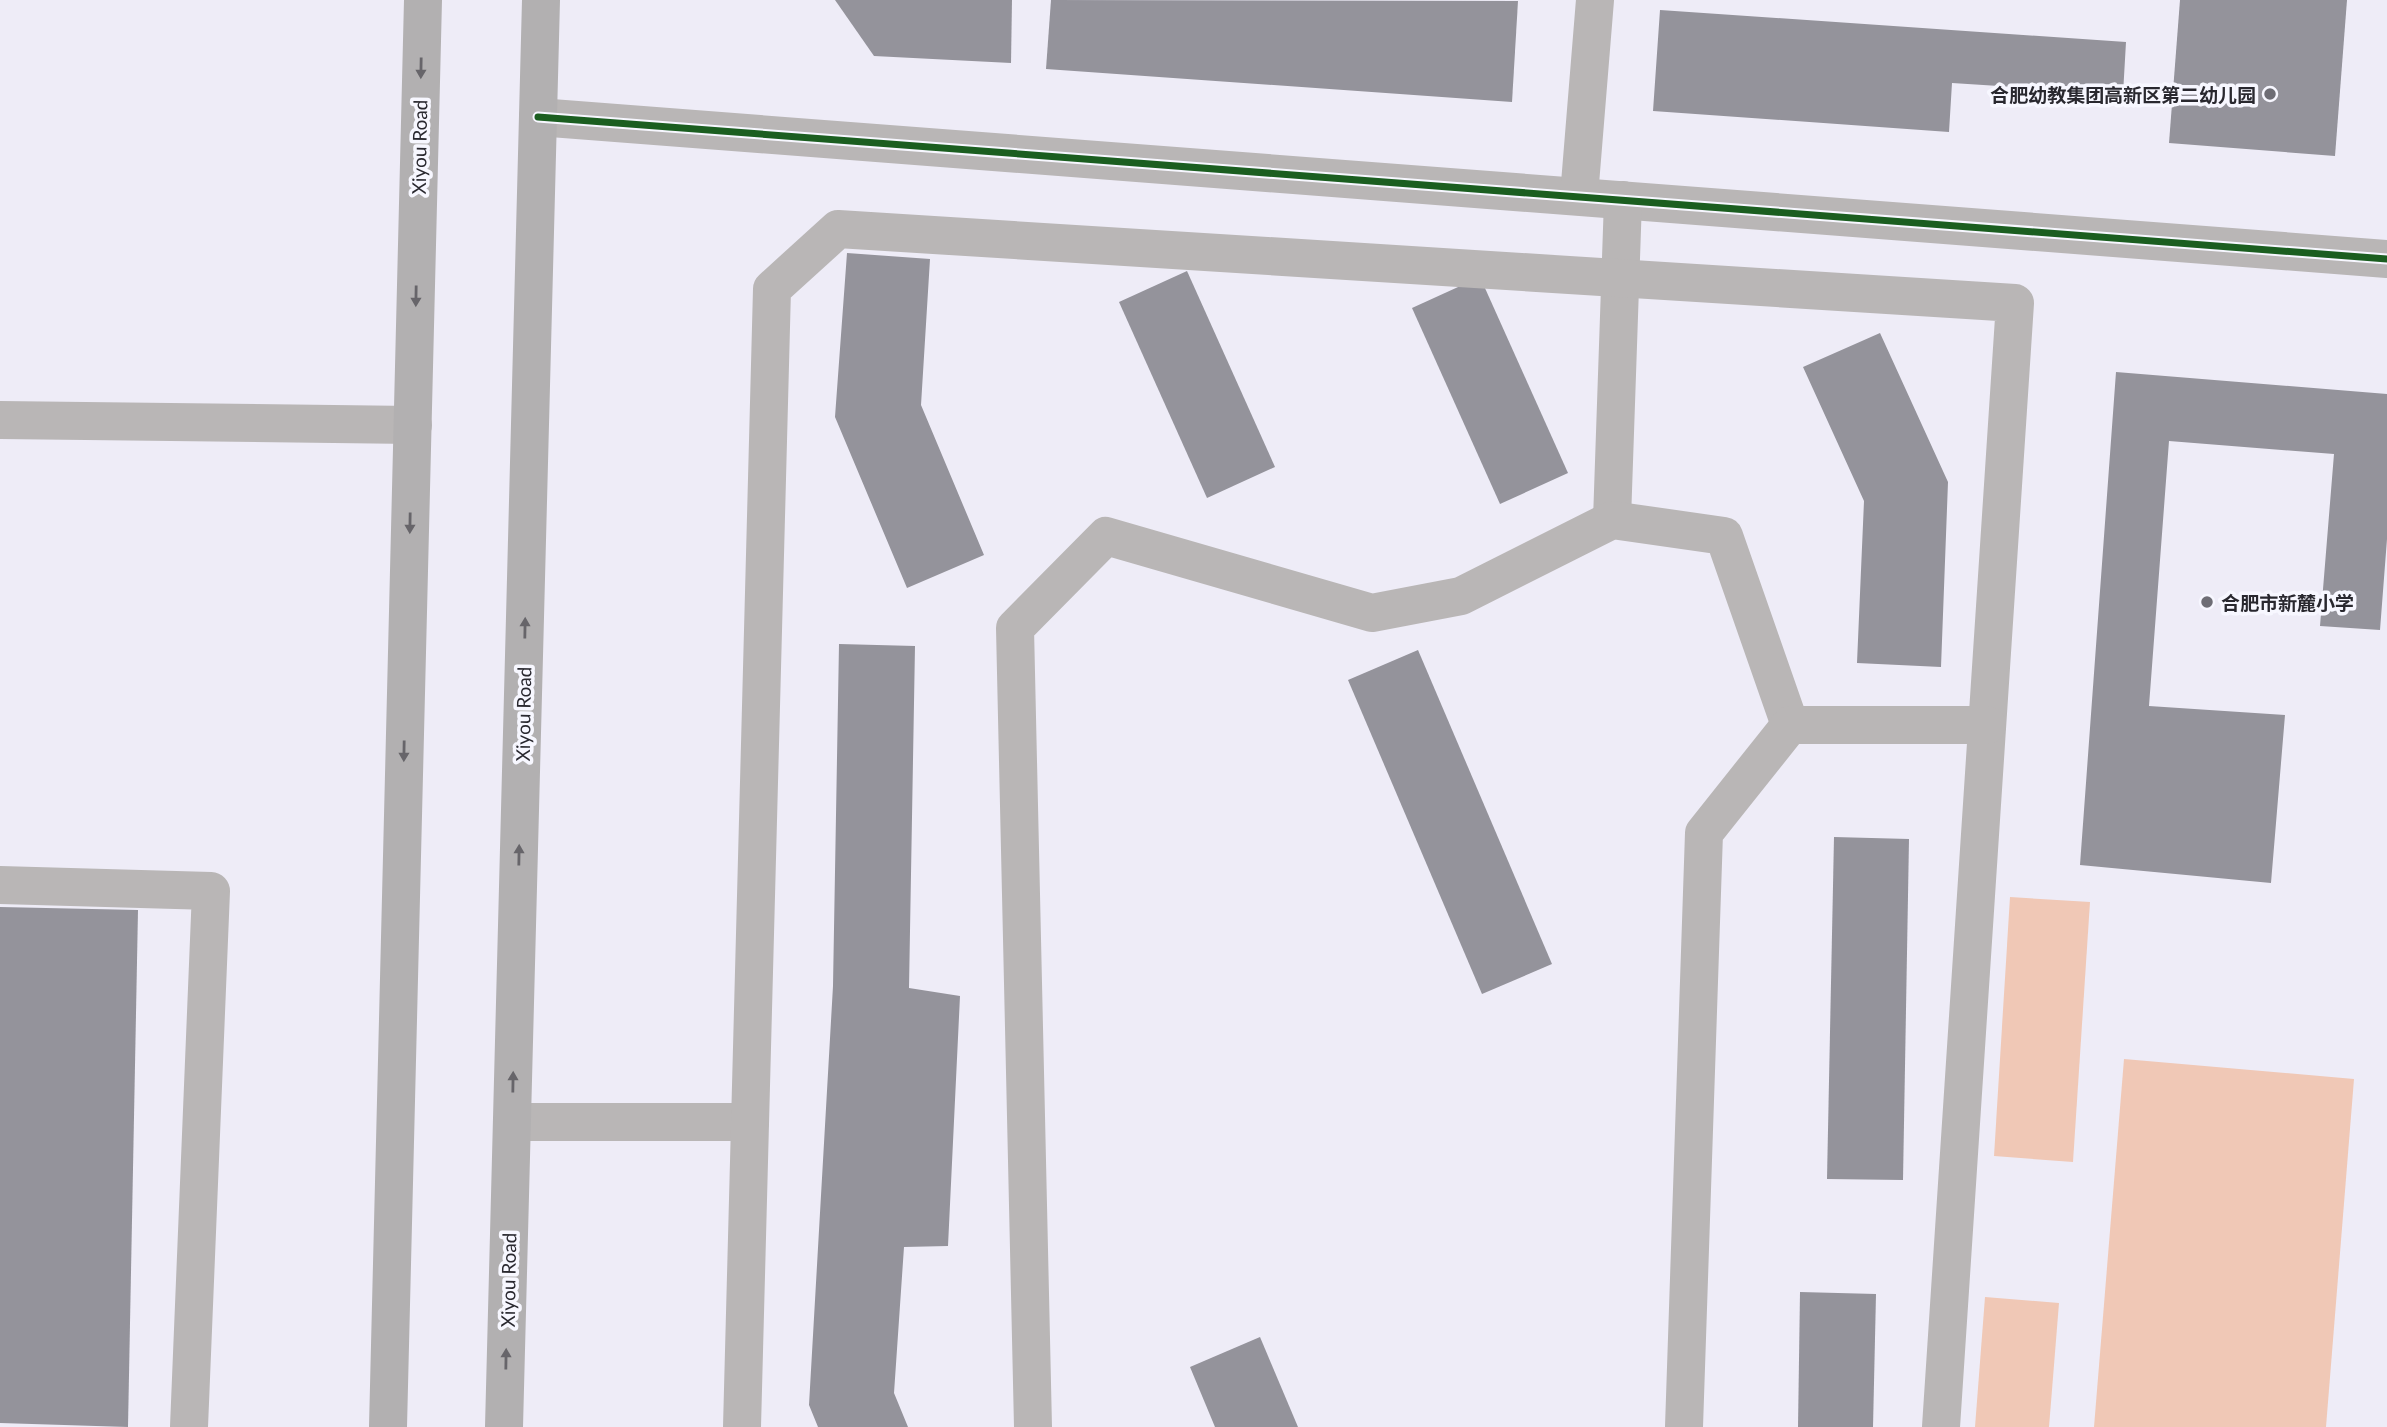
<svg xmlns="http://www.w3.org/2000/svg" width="2387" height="1427" viewBox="0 0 2387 1427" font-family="Lato,'Noto Sans SC',sans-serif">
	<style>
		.pitch { fill: #f0c8b6 }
		.building { fill: #94939b }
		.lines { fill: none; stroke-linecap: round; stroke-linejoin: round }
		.minor { stroke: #b9b6b6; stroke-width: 38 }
		.major { stroke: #b2b0b1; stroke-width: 38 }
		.cycleway-casing { stroke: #f7f7ff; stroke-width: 11 }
		.cycleway { stroke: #1b5e20; stroke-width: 7 }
		.oneway { fill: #67656a }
		.poi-dot { fill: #6e6d75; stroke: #f7f7ff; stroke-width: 2.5 }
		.labels { text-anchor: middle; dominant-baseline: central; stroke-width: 7; stroke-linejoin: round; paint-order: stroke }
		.poi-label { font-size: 19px; font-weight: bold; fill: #29282f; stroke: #f7f7ff; text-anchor: end }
		.street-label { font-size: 19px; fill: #29282f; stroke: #f7f7ff }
	</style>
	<rect width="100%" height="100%" fill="#eeecf7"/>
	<g class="pitch">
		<polygon points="2010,897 2090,902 2073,1162 1994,1156"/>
		<polygon points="2124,1059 2354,1079 2326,1427 2094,1427"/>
		<polygon points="1985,1297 2059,1303 2049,1427 1975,1427"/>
	</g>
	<g class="building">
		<polygon points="835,0 1012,0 1011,63 874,56"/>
		<polygon points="1051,0 1518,1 1512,102 1046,69"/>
		<polygon points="2180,0 2347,0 2335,156 2169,143"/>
		<polygon points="1660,10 2126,42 2123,94 1952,83 1949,132 1653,111"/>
		<polygon points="847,253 930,259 921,405 984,555 907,588 835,417"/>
		<polygon points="1187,271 1275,467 1207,498 1119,302"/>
		<polygon points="1480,277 1568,473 1500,504 1412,308"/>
		<polygon points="1880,333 1948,482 1941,667 1857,663 1864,501 1803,367"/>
		<polygon points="2116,372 2387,394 2387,539 2380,630 2320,626 2334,454 2169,441 2149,706 2285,715 2271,883 2080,865"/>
		<polygon points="839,644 915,646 909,988 960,996 948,1246 904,1247 894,1393 908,1427 818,1427 809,1405 833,986"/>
		<polygon points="1418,650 1552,964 1482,994 1348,680"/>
		<polygon points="1834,837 1909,839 1903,1180 1827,1179"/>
		<polygon points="0,907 138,910 128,1427 0,1423"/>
		<polygon points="1800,1292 1876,1294 1873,1427 1798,1427"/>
		<polygon points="1260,1337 1298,1427 1215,1427 1190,1367"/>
	</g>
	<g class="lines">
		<g class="minor">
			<polyline points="538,117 2387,259"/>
			<polyline points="1579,196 1595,0"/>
			<polyline points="0,420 413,425"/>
			<polyline points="1612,520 1623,200"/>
			<polyline points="0,885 211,891 189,1427"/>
			<polyline points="512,1122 750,1122"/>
			<polyline points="742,1427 772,289 838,229 2015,303 1941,1427"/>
			<polyline points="1033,1427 1015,628 1106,536 1372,613 1461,596 1612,520 1724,536 1790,725"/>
			<polyline points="1684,1427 1704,833 1790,725 1987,725"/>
		</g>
		<g class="major">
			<polyline points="388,1427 423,0"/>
			<polyline points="504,1427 541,0"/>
		</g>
		<g class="cycleway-casing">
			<polyline id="cycleway" points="538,117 2387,259"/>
		</g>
		<use href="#cycleway" class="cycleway"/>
	</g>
	<defs><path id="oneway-solid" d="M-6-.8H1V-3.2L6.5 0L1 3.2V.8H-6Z" transform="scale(1.75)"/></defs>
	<g class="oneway">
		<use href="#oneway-solid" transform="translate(421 68) rotate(91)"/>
		<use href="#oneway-solid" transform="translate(416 296) rotate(91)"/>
		<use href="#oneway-solid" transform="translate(410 523) rotate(91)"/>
		<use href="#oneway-solid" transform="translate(525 628) rotate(-89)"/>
		<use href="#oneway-solid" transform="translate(404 751) rotate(91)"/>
		<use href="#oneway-solid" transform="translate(519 855) rotate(-89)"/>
		<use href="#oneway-solid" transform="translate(513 1082) rotate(-89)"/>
		<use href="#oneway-solid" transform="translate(506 1359) rotate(-89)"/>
	</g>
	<g class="poi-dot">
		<circle cx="2270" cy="94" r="7"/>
		<circle cx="2207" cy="602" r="7"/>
	</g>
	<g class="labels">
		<g class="poi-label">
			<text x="2256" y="94">合肥幼教集团高新区第二幼儿园</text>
			<text x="2221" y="602" text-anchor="start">合肥市新麓小学</text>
		</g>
		<g class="street-label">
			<text transform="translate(419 147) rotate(-89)">Xiyou Road</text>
			<text transform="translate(523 714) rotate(-89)">Xiyou Road</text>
			<text transform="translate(508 1280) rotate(-89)">Xiyou Road</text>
		</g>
	</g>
</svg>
